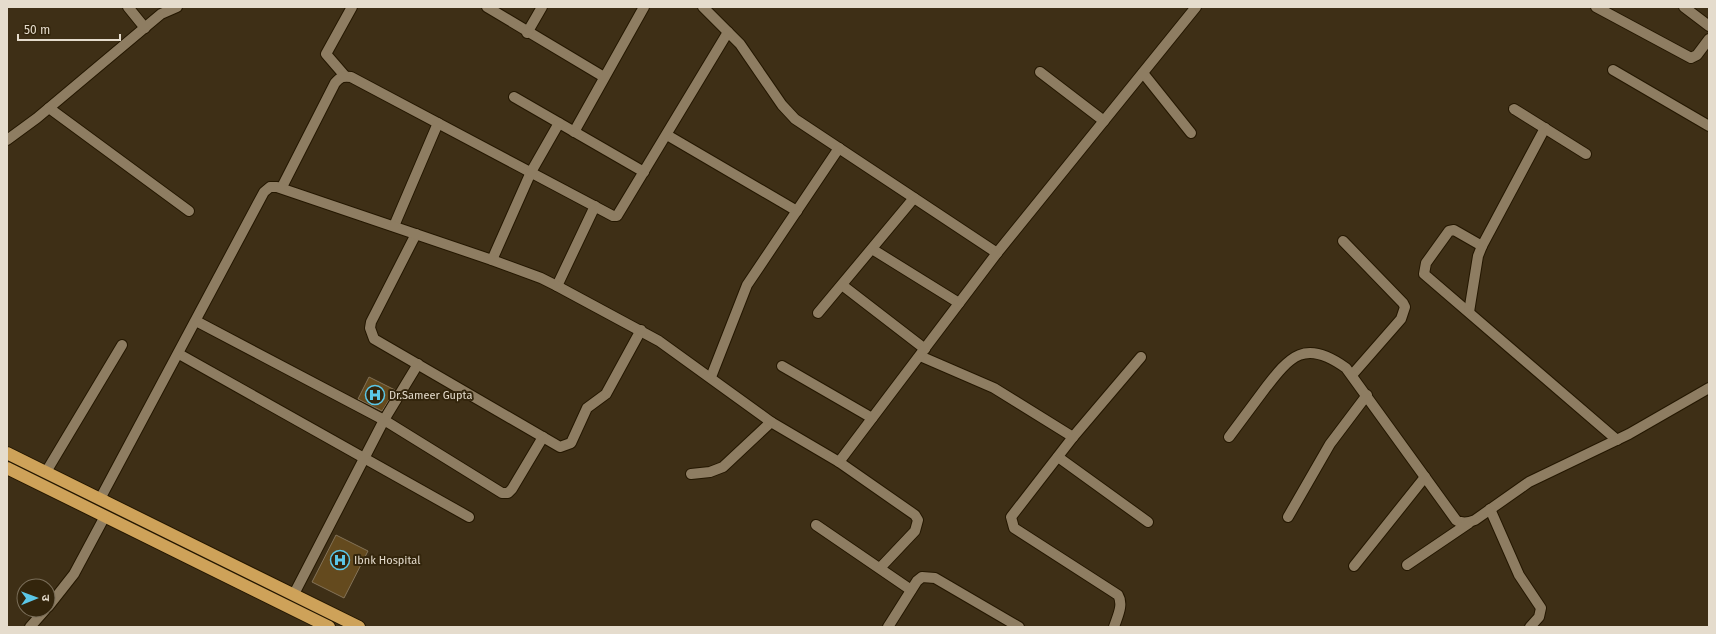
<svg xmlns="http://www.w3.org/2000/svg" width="1716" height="634" viewBox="0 0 1716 634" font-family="'Fira Sans','Noto Sans Devanagari',sans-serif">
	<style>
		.building { fill: #644a1e; stroke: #837257 }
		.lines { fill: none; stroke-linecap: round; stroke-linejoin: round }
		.minor-casing { stroke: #241700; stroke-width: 12 }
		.highway-casing { stroke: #241700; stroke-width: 14 }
		.minor { stroke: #8e7d62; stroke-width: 10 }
		.highway { stroke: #cea259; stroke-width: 12 }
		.labels { text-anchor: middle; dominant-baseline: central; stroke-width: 4; stroke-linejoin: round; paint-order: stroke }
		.poi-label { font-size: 11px; fill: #e5dccd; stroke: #33250c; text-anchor: start }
	</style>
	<rect width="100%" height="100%" fill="#3e2f16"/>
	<g class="building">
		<polygon points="369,377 395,390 382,411 358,399"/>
		<polygon points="336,535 368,551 344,598 312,582"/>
	</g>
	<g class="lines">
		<g class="minor-casing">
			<g id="minor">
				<polyline points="128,7 145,28"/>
				<polyline points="487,7 604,77"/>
				<polyline points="703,7 740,44 782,105 795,119 997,253"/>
				<polyline points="1596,7 1691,58 1697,55 1709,39"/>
				<polyline points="1684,7 1709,26"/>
				<polyline points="527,33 542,7"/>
				<polyline points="1613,70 1709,126"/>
				<polyline points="1040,72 1104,121"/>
				<polyline points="1143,73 1191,133"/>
				<polyline points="345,76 326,54 352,7"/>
				<polyline points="514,97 644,172"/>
				<polyline points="49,108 189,211"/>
				<polyline points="1514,109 1586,154"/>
				<polyline points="574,132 644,7"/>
				<polyline points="667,135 797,211"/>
				<polyline points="7,140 37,118 161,14 177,7"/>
				<path d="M 282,187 L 335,83 C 340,77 343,76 351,77 L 613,216 L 617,216 L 728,32"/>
				<polyline points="394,226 438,123"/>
				<polyline points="416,234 371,322 370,328 374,339 560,447 571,443 587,408 606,394 641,330"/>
				<polyline points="1343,241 1403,303 1405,307 1401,319 1352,375"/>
				<polyline points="1482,246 1454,230 1449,231 1426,263 1424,274 1617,440"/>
				<polyline points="872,249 959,303"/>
				<polyline points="492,260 531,172 559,123"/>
				<polyline points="842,285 925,349"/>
				<polyline points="557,286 595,206"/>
				<polyline points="1469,312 1478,256 1482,246 1545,128"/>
				<polyline points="818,313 914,198"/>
				<polyline points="196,321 384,420 502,493 508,493 512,489 543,437"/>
				<polyline points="179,354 469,517"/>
				<polyline points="920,356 994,388 1073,437"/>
				<polyline points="782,366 872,418"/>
				<polyline points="711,377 747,285 839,148"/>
				<path d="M 1229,437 C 1241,421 1252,406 1264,390 C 1290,356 1305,338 1346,368 L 1456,520 C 1462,524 1468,523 1475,520 L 1529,482 L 1629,434 L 1709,388"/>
				<polyline points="1058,457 1148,522"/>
				<polyline points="839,462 997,253 1196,7"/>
				<polyline points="46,472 122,345"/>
				<polyline points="691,474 710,472 723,467 771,422"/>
				<polyline points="100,499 264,192 270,187 277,187 492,260 541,278 557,286 659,341 771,422 839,462 915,515 918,520 915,531 880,568"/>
				<polyline points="1490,509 1519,575 1541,608 1539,617 1530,627"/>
				<polyline points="1288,517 1330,444 1367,395"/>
				<polyline points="816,525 911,590"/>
				<polyline points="1407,565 1469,523"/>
				<polyline points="1354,566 1425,477"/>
				<polyline points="294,594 384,420 418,364"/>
				<polyline points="48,607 74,574 104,518"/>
				<polyline points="30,627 45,610"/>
				<polyline points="888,627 917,581 922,577 935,578 1019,627"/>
				<path d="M 1114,627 C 1117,617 1124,605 1118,595 L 1014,528 L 1011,517 L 1073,437 L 1141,357"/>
			</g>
		</g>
		<g class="highway-casing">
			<g id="highway">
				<polyline points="7,453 359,627"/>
				<polyline points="7,468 329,627"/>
			</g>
		</g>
		<use href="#minor" class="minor"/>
		<use href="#highway" class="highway"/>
	</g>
	<defs>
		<g id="hospital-ring" transform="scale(1)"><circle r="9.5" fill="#33250c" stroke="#5bc7e7" stroke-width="1.5"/><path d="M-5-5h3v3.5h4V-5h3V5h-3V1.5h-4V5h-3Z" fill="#5bc7e7"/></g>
	</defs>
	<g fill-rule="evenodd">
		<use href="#hospital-ring" x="375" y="395"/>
		<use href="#hospital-ring" x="340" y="560"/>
	</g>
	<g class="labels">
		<g class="poi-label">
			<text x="389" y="395">Dr.Sameer Gupta</text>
			<text x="354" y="560">Ibnk Hospital</text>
		</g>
	</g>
	<rect width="1716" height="634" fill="none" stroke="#e5dccd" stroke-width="16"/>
	<g transform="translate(36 598) rotate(89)"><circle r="19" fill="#33250c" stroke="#7a6e59"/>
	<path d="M0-3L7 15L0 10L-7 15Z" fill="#5bc7e7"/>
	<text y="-6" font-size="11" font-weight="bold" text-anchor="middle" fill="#e5dccd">उ</text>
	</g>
	<path d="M18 34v6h102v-6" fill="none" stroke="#e5dccd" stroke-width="2"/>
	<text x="24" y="34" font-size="12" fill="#e5dccd" stroke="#33250c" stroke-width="3" paint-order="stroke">50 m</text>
</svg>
